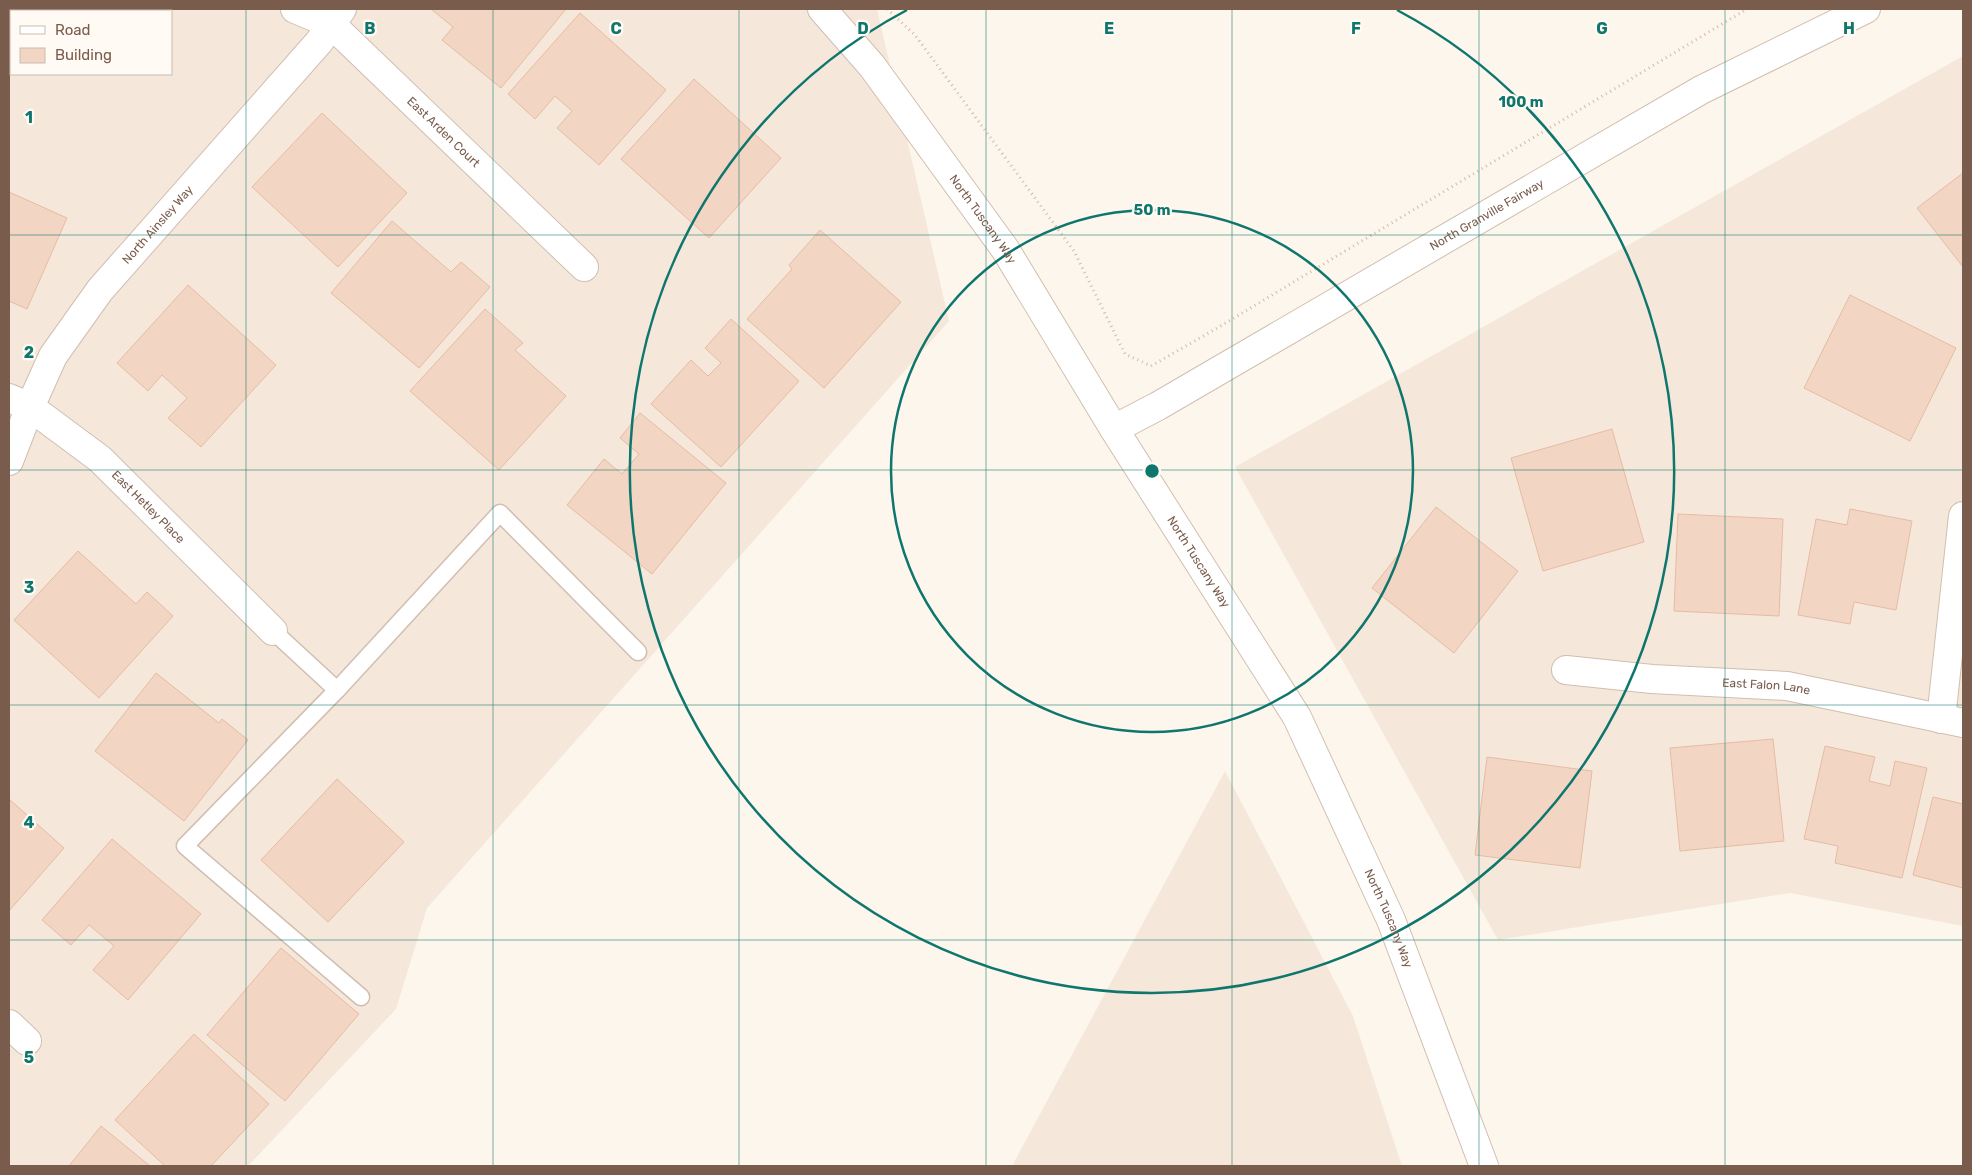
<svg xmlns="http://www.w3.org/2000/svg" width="1972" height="1175" viewBox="0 0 1972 1175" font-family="Rubik,sans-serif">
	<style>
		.residential { fill: #f5e8da; fill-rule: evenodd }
		.building { fill: #f3d5c3; stroke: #e6bba3 }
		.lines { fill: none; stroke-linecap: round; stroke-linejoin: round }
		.service-casing { stroke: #d1beb0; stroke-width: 19 }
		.minor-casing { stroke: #d1beb0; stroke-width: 30 }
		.tertiary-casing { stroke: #d1beb0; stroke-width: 30 }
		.path { stroke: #d9b8a5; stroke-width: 3; stroke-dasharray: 1 4; stroke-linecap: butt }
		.service { stroke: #fff; stroke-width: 16 }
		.minor { stroke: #fff; stroke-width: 28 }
		.tertiary { stroke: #fff; stroke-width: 28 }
		.grid { fill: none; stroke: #0f766e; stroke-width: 1; stroke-opacity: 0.55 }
		.ring { fill: none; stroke: #0f766e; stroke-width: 2.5 }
		.labels { text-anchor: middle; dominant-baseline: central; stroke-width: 4.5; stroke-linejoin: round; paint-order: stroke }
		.street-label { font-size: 12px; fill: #7a5c4d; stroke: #fffaf3 }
		.grid-label { font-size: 16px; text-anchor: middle; font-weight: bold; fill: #0f766e; stroke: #fffaf3; stroke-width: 4.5; stroke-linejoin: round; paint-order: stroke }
		.centre { fill: #0f766e; stroke: #fffaf3; stroke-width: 2.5 }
		.ring-label { font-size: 15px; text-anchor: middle; font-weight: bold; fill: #0f766e; stroke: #fffaf3; stroke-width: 4.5; stroke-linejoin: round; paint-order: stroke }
	</style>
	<rect width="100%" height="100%" fill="#fdf6ec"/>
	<g class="residential">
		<path d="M 9,9 L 877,9 L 949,321 L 427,908 L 396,1009 L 248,1166 L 9,1166 ZM 11,11 L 171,11 L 171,74 L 11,74 Z"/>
		<polygon points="1963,56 1963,926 1790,893 1498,940 1235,467"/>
		<polygon points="1225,771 1353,1016 1402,1166 1012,1166"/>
	</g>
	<g class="building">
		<polygon points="9,9 43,9 42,11 11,11 11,73 9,72"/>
		<polygon points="431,9 566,9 501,88 442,40 453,27"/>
		<polygon points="580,13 666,90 599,165 557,128 572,111 555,96 535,119 508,94"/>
		<polygon points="694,79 781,158 709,238 621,159"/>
		<polygon points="322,113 407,193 338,267 252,187"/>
		<polygon points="1963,173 1963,267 1917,208"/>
		<polygon points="9,192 67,218 27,309 9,301"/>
		<polygon points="392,221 451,272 461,262 490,287 419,368 331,293"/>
		<polygon points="820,230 901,302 824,388 747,319 792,269 789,265"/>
		<polygon points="188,285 276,365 201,447 168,418 187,398 162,375 148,391 117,363"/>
		<polygon points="1850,295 1956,348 1910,441 1804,388"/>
		<polygon points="485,309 523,343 515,350 566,396 499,470 410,391"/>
		<polygon points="731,319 799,381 721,467 651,404 691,360 708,376 721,363 705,348"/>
		<polygon points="640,413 726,483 652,574 567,505 604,459 622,474 639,454 620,438"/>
		<polygon points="1612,429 1644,542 1543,571 1511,458"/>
		<polygon points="1436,507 1518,571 1454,653 1372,588"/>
		<polygon points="1850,509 1912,521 1896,610 1854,602 1850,624 1798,615 1816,519 1847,525"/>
		<polygon points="1678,514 1783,519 1779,616 1674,611"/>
		<polygon points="78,551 136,604 147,592 173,616 99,698 14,620"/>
		<polygon points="156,673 219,723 222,719 248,740 184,821 95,751"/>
		<polygon points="1773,739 1784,841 1680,851 1670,748"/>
		<polygon points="1825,746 1875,757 1869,781 1890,786 1895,761 1927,768 1902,878 1835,863 1838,846 1804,839"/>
		<polygon points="1487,757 1592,771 1580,868 1475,855"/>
		<polygon points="337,779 404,842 328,922 261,860"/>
		<polygon points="1933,797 1963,804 1963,888 1913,875"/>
		<polygon points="9,799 64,848 9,911"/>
		<polygon points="112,839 201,914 128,1000 93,970 114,946 89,925 71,945 42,920"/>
		<polygon points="281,948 359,1014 285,1101 207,1035"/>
		<polygon points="194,1034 269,1104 211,1166 165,1166 115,1120"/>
		<polygon points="101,1126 150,1166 69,1166"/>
	</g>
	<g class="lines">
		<g class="service-casing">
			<g id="service">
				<polyline points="273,631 337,690"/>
				<polyline points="361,997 185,846 337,690 500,513 638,652"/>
			</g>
		</g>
		<g class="minor-casing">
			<g id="minor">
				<path id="s1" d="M 295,9 L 331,24 L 584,267"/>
				<path id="s2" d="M 9,398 L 30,407 L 100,459 L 273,631"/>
				<path id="s3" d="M 9,461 L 30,407 L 53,356 L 100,290 L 319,42 L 342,9"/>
				<path id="s4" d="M 1566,670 L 1652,679 L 1787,686 L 1963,723"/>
				<polyline points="1941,719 1963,516"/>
				<polyline points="9,1024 27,1041"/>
			</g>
		</g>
		<g class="tertiary-casing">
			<g id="tertiary">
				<path id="s5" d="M 822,9 L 872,66 L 1005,249 L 1114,429 L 1297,717 L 1391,920 L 1484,1166"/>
				<path id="s6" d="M 1114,429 L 1158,406 L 1701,90 L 1866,9"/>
			</g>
		</g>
		<polyline class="path" points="887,9 915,35 1074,251 1125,354 1151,366 1219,327 1747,9"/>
		<use href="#service" class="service"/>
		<use href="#minor" class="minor"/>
		<use href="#tertiary" class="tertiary"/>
	</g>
	<path class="grid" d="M 246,9 L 246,1166M 493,9 L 493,1166M 739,9 L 739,1166M 986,9 L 986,1166M 1232,9 L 1232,1166M 1479,9 L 1479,1166M 1725,9 L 1725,1166M 9,235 L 1963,235M 9,470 L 1963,470M 9,705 L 1963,705M 9,940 L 1963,940"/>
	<g class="ring">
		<circle cx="1152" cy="471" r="261"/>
		<path d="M1397 10A522 522 0 1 1 907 10"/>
	</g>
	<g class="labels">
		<g class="street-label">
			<text stroke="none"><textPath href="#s1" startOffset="195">East Arden Court</textPath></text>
			<text stroke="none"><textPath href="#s6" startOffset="430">North Granville Fairway</textPath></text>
			<text stroke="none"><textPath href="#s5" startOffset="265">North Tuscany Way</textPath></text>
			<text stroke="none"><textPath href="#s3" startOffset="282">North Ainsley Way</textPath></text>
			<text stroke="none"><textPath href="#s2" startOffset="178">East Hetley Place</textPath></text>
			<text stroke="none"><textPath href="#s5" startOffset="670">North Tuscany Way</textPath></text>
			<text stroke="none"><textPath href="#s4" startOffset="201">East Falon Lane</textPath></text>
			<text stroke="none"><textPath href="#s5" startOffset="1075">North Tuscany Way</textPath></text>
		</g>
	</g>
	<g class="grid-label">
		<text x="370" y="34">B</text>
		<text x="616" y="34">C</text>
		<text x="863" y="34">D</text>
		<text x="1109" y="34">E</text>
		<text x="1356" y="34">F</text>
		<text x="1602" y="34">G</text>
		<text x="1849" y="34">H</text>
		<text x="29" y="123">1</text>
		<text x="29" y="358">2</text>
		<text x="29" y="593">3</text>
		<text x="29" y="828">4</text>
		<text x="29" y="1063">5</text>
	</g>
	<circle cx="1152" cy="471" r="8" class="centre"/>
	<g class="ring-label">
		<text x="1521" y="107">100 m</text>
		<text x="1152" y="215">50 m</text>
	</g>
	<rect width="1972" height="1175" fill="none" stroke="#7a5c4d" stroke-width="20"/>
	<rect x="10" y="10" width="162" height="65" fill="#fffaf3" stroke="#cabbb1"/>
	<rect x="20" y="26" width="25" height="8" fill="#ffffff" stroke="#cabbb1"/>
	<text x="55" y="35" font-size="15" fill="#7a5c4d">Road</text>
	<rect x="20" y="48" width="25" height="15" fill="#f3d5c3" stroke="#cabbb1"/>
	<text x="55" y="60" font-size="15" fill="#7a5c4d">Building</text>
</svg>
